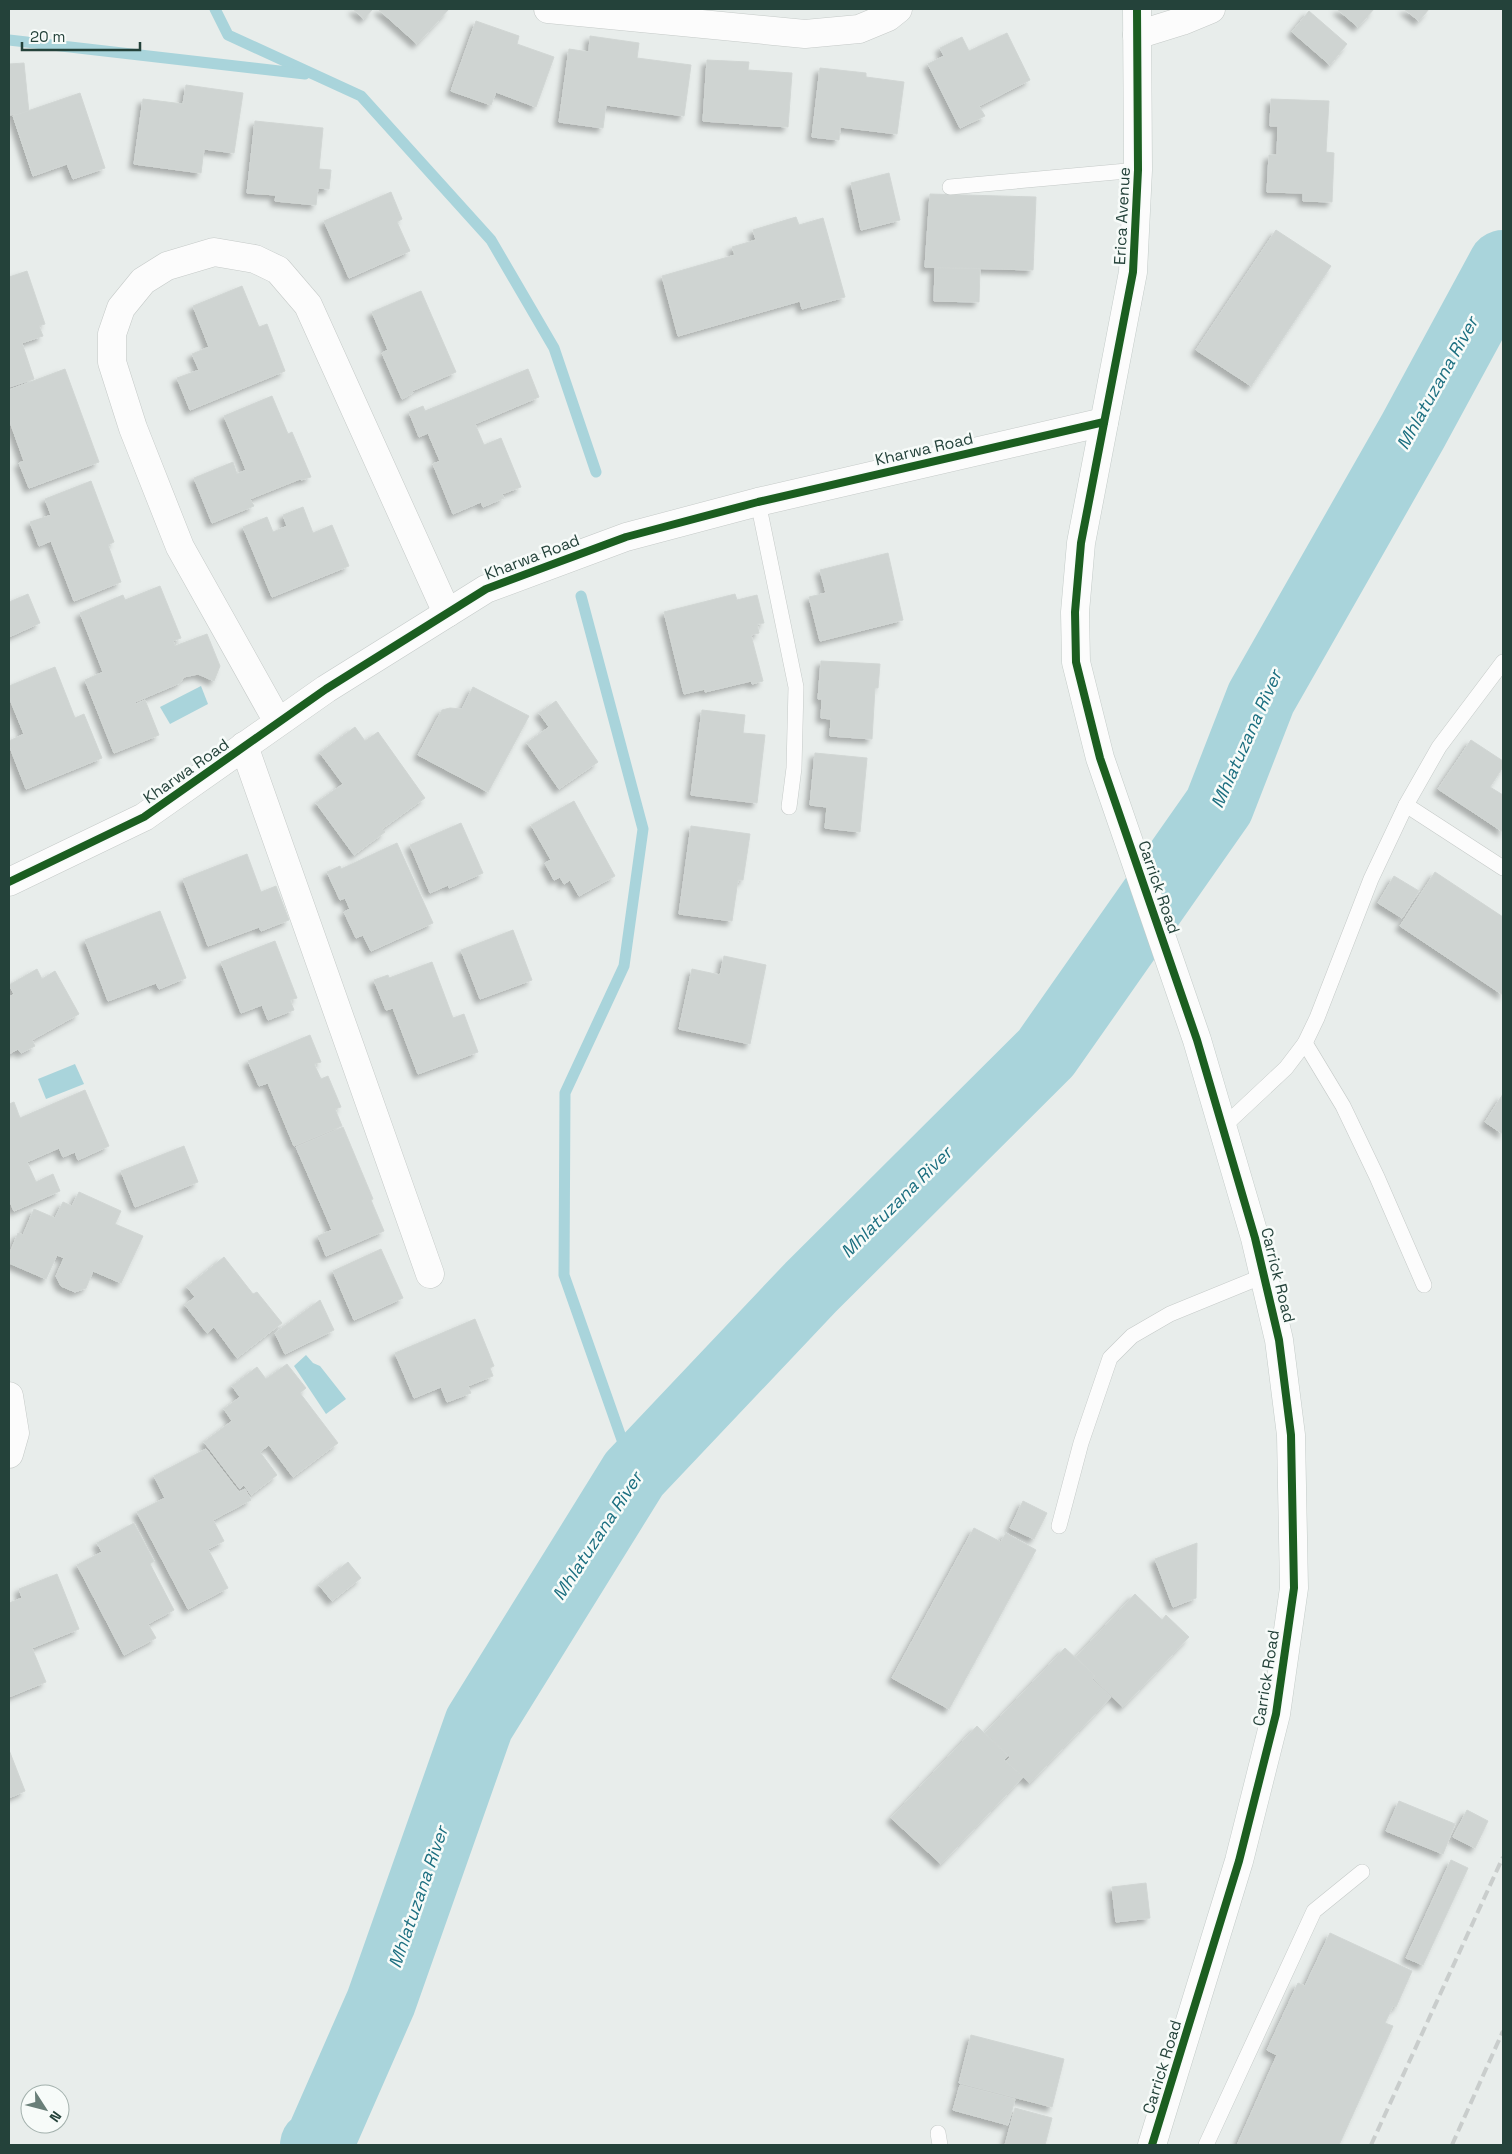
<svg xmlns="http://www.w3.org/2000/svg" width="1512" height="2154" viewBox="0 0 1512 2154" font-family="'Space Grotesk',sans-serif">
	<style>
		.water { fill: #a9d4db }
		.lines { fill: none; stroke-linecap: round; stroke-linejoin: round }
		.stream { stroke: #a9d4db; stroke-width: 11 }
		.river { stroke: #a9d4db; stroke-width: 70 }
		.building { fill: #cfd4d2; stroke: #d1d6d4; filter: url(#shadow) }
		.lane-casing { stroke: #c5cac8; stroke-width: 16 }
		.street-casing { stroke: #c5cac8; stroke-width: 29 }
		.secondary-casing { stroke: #c3cbc8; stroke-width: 29 }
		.lane { stroke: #fcfcfc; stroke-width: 15 }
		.street { stroke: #fcfcfc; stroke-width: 28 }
		.secondary { stroke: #fcfcfc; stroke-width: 28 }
		.rail { stroke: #c9cdcc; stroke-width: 4; stroke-dasharray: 10 5; stroke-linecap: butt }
		.cycleway-casing { stroke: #f7fbf9; stroke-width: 11 }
		.cycleway { stroke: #1b5e20; stroke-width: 8 }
		.labels { text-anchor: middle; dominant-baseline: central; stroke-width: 5; stroke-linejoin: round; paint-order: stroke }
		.street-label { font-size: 16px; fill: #24423a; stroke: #f7fbf9 }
		.water-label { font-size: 18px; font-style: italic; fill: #1c6f80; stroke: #f7fbf9 }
	</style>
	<defs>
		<filter id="shadow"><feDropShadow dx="-4.5" dy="4.5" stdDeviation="2.5" flood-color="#0004"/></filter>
	</defs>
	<rect width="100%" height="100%" fill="#e8edeb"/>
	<g class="water">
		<polygon points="201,686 208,704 170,724 160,707"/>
		<polygon points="75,1064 84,1084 46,1099 38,1079"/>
		<polygon points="306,1355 313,1363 320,1366 346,1399 326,1414 294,1366"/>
	</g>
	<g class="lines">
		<g class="stream">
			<polyline points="215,9 228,35 361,96 491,240 554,348 596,472"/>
			<polyline points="9,40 305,74"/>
			<polyline points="581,596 643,829 624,966 565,1093 564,1275 634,1474"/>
		</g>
		<polyline class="river" points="315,2145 320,2141 381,2002 479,1724 634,1474 811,1287 1046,1053 1219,806 1261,698 1413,431 1503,265"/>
	</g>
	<g class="building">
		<polygon points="353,9 373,9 364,19"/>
		<polygon points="378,9 449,9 417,44"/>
		<polygon points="1337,9 1374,9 1358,27"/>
		<polygon points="1404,9 1429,9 1419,21"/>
		<polygon points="1309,11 1347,44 1330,65 1292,32"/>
		<polygon points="476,21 519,36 517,44 554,57 536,107 496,92 491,105 451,91"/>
		<polygon points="1007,33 1030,80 979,106 985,116 960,128 928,64 944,56 940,48 962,37 969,51"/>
		<polygon points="590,36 639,43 637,58 691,65 684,116 606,105 603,128 559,122 569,49 589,52"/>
		<polygon points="707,60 749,62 748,70 792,73 788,127 703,121"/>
		<polygon points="24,63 29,113 9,115 9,64"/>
		<polygon points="820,68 866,73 866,77 904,82 897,134 840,127 839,140 812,137"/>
		<polygon points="186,85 243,93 234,153 204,149 201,173 134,164 143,99 183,104"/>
		<polygon points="80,93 105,168 73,179 67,164 33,176 13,116"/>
		<polygon points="1271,99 1329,101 1326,152 1334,153 1332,202 1303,201 1303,193 1267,192 1269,155 1277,155 1278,126 1270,126"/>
		<polygon points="255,121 323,128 319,169 331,170 329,189 318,188 316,205 275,201 276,195 247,193"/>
		<polygon points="889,173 900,220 861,230 851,183"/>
		<polygon points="391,192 402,219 397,222 410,251 349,278 324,221"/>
		<polygon points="930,194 1036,197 1033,270 925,267"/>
		<polygon points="796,217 799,225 823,218 845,297 802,309 800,301 678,336 662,276 735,255 732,247 756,240 753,230"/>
		<polygon points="1276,230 1331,266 1251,386 1196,350"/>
		<polygon points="935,268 980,269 979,302 934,301"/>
		<polygon points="27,271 45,324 39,326 43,336 22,343 34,379 9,387 9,277"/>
		<polygon points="242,286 259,327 267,324 285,371 190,410 177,378 199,370 192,354 209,347 193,306"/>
		<polygon points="421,291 456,372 412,391 413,393 402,399 382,353 388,350 372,312"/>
		<polygon points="65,369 99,462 29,488 19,463 24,461 9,419 9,390"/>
		<polygon points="528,369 539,397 475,424 484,445 501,438 521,487 502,494 504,498 483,507 481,502 453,514 433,464 440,461 428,433 419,437 409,412 423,406 425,411"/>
		<polygon points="272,396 288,434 292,432 311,477 301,480 300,479 250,499 254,506 212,523 194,478 233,462 237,474 246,470 224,416"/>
		<polygon points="91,481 114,542 108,545 121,582 74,601 51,541 39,546 30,522 51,515 45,499"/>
		<polygon points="303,507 313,533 332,525 349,566 272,597 243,527 267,517 273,532 287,526 283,515"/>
		<polygon points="888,553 903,620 820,641 809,597 826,593 820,570"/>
		<polygon points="160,586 181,638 173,641 175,646 207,634 220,666 214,681 198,674 184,677 180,683 135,702 136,704 145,700 159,735 114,753 85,680 103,672 80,613 123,595 125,600"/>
		<polygon points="28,594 40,623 9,637 9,602"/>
		<polygon points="735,594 737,600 757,595 764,623 757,624 759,633 751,635 763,681 752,684 751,681 705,692 705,689 684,694 664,612"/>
		<polygon points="821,661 880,664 878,688 875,688 872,739 830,736 831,719 821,718 822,699 818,699"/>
		<polygon points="55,667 75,718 84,714 102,758 26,789 9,745 9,741 24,734 9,697 9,686"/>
		<polygon points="473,687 529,716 488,792 418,755 442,710 450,708 462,709"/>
		<polygon points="556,701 598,762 559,789 527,743 549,727 539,713"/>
		<polygon points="702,710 745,715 743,733 765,735 757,803 691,795"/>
		<polygon points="355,727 365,741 378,732 425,798 382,829 385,832 354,855 316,803 343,784 320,753"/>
		<polygon points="1471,740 1503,761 1503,767 1490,787 1503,795 1503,832 1438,789"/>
		<polygon points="815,753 867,758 860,832 825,828 827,807 810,805"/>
		<polygon points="574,801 615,876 579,896 570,880 564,884 560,877 554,880 545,863 551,860 531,825"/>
		<polygon points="461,823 483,873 449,888 448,885 430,893 410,845"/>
		<polygon points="691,826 750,834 743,880 738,880 732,921 679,914"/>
		<polygon points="397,843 433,923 371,951 363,935 356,938 344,912 350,909 345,898 340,900 327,872 340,866 341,869"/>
		<polygon points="247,854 261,892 276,886 289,920 261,931 259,927 208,946 183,879"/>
		<polygon points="1435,872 1503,917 1503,995 1400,926"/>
		<polygon points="1394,876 1419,891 1402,918 1378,903"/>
		<polygon points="160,911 186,978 159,989 156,983 108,1001 85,940"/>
		<polygon points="513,930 532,980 480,999 461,950"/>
		<polygon points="275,941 297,998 290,1000 294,1010 268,1020 262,1005 241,1013 221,962"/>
		<polygon points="724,956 766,965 750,1044 679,1029 692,969 720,975"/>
		<polygon points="432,962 453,1018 464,1014 478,1052 418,1074 393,1008 386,1010 374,980 388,975 389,978"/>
		<polygon points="37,969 42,979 55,971 79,1014 32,1040 35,1046 21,1053 18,1049 9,1054 9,997 14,994 9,985"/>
		<polygon points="310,1035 321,1062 314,1064 321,1079 328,1076 341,1107 335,1109 342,1126 294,1146 268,1083 259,1086 248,1061"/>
		<polygon points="85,1090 109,1146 78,1160 75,1152 63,1157 59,1148 27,1162 36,1182 53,1174 60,1191 14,1211 9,1200 9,1104 14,1102 20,1118"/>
		<polygon points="1503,1094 1503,1134 1485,1122"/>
		<polygon points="343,1127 373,1199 371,1200 384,1231 326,1256 318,1236 332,1230 296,1147"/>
		<polygon points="184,1146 198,1182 135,1207 121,1171"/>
		<polygon points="79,1192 121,1211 115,1224 143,1236 121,1283 93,1271 86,1288 75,1292 61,1286 56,1276 64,1258 57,1255 46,1279 9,1263 9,1255 18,1233 23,1235 34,1209 55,1218 63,1202 72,1206"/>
		<polygon points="381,1249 403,1298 354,1320 333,1271"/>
		<polygon points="224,1257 253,1294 257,1292 282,1323 237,1358 214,1327 207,1333 185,1305 195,1297 187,1287"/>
		<polygon points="320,1300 334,1330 285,1354 275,1333"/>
		<polygon points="475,1319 494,1366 490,1368 493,1376 468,1386 471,1393 447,1402 441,1387 414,1398 395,1353"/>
		<polygon points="287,1364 306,1388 300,1393 338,1443 293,1477 269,1445 260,1452 277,1475 251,1495 244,1485 240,1489 204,1442 232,1421 224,1409 240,1397 232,1386 257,1367 266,1379"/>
		<polygon points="206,1449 239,1492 245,1489 251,1500 213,1520 224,1541 208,1549 228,1588 188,1609 137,1512 165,1498 154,1476"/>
		<polygon points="1023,1501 1047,1513 1034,1539 1010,1528"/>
		<polygon points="134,1523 154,1561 150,1564 174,1610 148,1624 156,1638 124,1655 77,1565 102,1552 97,1543"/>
		<polygon points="974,1528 1001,1542 1006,1533 1036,1550 949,1709 892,1678"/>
		<polygon points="1197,1543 1196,1598 1173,1607 1155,1559"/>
		<polygon points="348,1562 361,1578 332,1601 319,1585"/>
		<polygon points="57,1574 79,1629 32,1648 46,1682 9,1697 9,1603 22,1598 19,1589"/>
		<polygon points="1135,1594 1162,1620 1166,1615 1189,1637 1123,1707 1093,1678 1095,1676 1076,1657"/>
		<polygon points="1065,1648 1094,1675 1092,1679 1111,1697 1030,1783 1006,1761 1010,1757 985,1733"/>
		<polygon points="977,1726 1008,1756 1004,1760 1023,1777 941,1864 891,1818"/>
		<polygon points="9,1750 25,1791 9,1798"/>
		<polygon points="1399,1801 1455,1824 1443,1854 1386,1831"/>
		<polygon points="1467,1810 1488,1821 1475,1848 1453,1837"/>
		<polygon points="1451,1860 1468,1868 1423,1965 1406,1958"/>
		<polygon points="1146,1883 1150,1918 1116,1922 1112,1887"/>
		<polygon points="1330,1933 1412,1971 1396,2007 1393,2006 1385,2023 1393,2026 1339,2145 1237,2145 1277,2055 1267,2050 1298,1983 1305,1986"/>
		<polygon points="971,2035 1064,2059 1052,2107 959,2083"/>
		<polygon points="960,2085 1015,2099 1008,2125 953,2110"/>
		<polygon points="1015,2108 1052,2118 1045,2145 1005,2145"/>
	</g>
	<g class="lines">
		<g class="lane-casing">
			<g id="lane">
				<polyline points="950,187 1138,170"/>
				<polyline points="758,502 796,687 794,768 789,807"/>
				<polyline points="1406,805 1503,868"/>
				<polyline points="1305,1043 1343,1106 1377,1177 1424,1285"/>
				<polyline points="1223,1127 1286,1068 1305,1043 1317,1018 1371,879 1406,805 1439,747 1503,662"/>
				<polyline points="1059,1526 1081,1443 1110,1358 1132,1336 1170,1314 1263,1276"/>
				<polyline points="938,2133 940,2145"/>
				<polyline points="1206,2145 1314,1911 1362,1872"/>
			</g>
		</g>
		<g class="street-casing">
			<g id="street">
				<polyline points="548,9 805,34 859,29 888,17 898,9"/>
				<polyline points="1137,35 1182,21 1211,9"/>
				<polyline points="278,722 180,547 133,428 112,362 112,334 121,308 143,281 167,266 214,252 255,259 278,270 308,305 447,613"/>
				<polyline points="244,746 430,1274"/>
				<polyline points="9,882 144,817 326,689 486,589 626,537 758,502 1104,422"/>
				<polyline points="9,1396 15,1433 9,1454"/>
			</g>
		</g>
		<g class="secondary-casing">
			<polyline id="secondary" points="1137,9 1138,170 1133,272 1081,543 1075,612 1076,662 1100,758 1197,1040 1255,1238 1279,1340 1291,1435 1294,1588 1276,1714 1239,1861 1152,2145"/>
		</g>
		<use href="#lane" class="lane"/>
		<use href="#street" class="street"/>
		<use href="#secondary" class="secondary"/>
		<g class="rail">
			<polyline points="1371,2145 1503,1857"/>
			<polyline points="1452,2145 1503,2031"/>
		</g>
		<g class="cycleway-casing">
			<g id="cycleway">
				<polyline points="1137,9 1138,170 1133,272 1081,543 1075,612 1076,662 1100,758 1197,1040 1255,1238 1279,1340 1291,1435 1294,1588 1276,1714 1239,1861 1152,2145"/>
				<polyline points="9,882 144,817 326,689 486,589 626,537 758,502 1104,422"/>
			</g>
		</g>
		<use href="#cycleway" class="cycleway"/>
	</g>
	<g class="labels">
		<g class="street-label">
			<text transform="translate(1122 216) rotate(-87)">Erica Avenue</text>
			<text transform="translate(924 449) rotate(-13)">Kharwa Road</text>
			<text transform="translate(532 557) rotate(-21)">Kharwa Road</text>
			<text transform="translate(186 771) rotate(-35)">Kharwa Road</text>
			<text transform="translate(1159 887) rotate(71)">Carrick Road</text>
			<text transform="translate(1278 1275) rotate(76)">Carrick Road</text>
			<text transform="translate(1266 1678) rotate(-81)">Carrick Road</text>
			<text transform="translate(1162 2067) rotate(-73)">Carrick Road</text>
		</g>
		<g class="water-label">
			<text transform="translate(1437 383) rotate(-61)">Mhlatuzana River</text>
			<text transform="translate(1246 739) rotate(-66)">Mhlatuzana River</text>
			<text transform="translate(896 1202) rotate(-45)">Mhlatuzana River</text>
			<text transform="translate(597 1536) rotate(-57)">Mhlatuzana River</text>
			<text transform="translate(418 1897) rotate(-71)">Mhlatuzana River</text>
		</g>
	</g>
	<rect width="1512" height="2154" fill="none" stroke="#24423a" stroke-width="20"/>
	<g transform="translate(45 2109) rotate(126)"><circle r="24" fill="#f7fbf9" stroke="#a3b1ad"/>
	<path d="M0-4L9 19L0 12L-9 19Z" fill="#697e78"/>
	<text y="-8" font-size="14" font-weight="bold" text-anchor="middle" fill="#24423a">N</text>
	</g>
	<path d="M22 42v8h118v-8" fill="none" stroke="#24423a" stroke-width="2.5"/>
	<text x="30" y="42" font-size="15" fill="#24423a" stroke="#f7fbf9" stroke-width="4" paint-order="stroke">20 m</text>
</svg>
